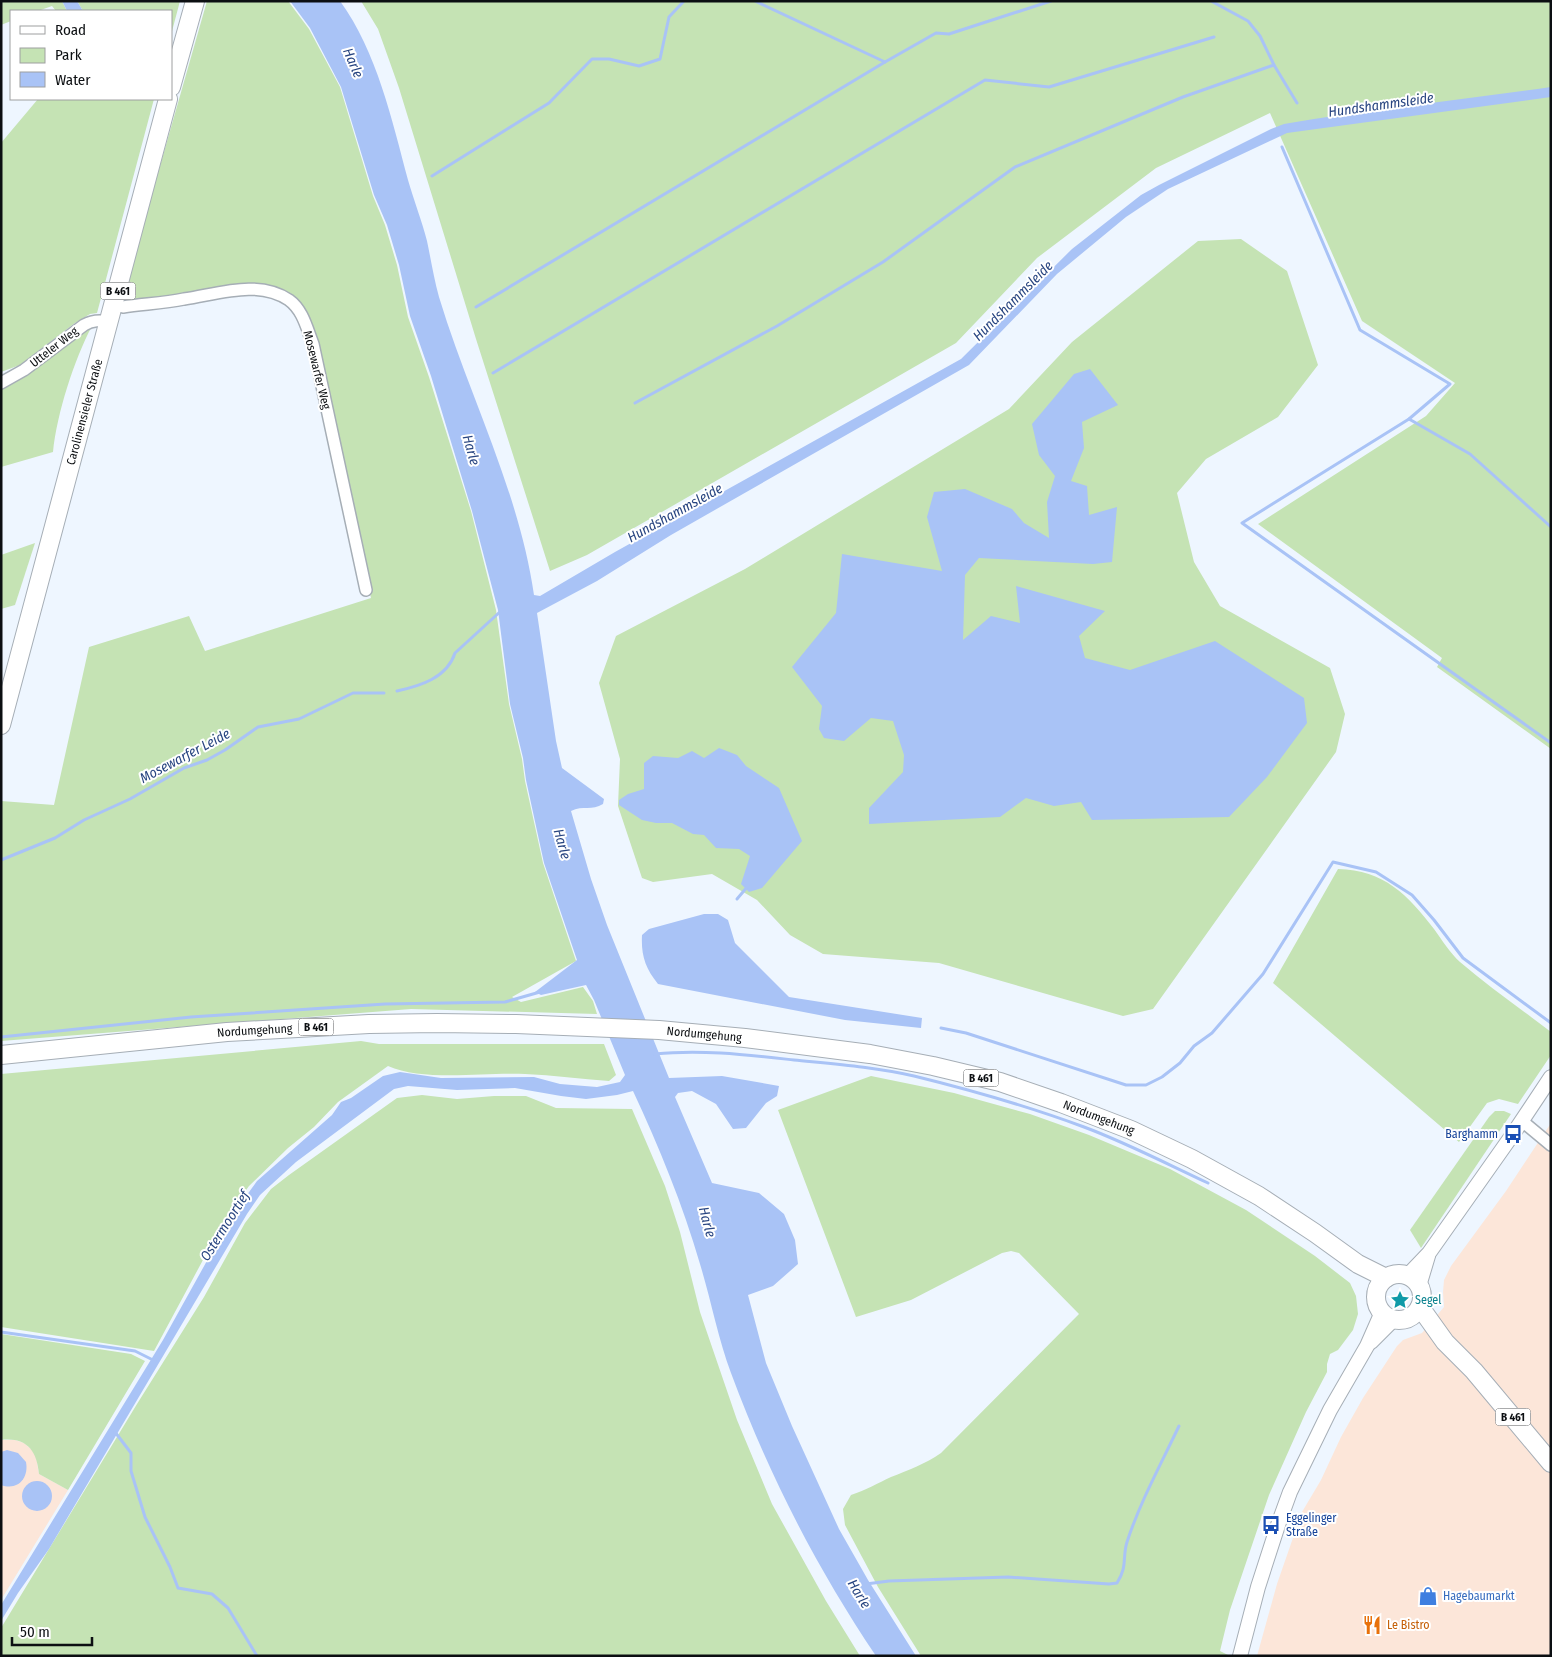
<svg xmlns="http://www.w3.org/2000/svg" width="1552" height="1657" viewBox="0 0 1552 1657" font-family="'Fira Sans Condensed',sans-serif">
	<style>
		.industrial { fill: #fce6d9 }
		.green { fill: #c5e3b4 }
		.water { fill: #a9c3f6 }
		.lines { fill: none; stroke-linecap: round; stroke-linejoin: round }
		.stream { stroke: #a9c3f6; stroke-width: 3 }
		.minor-casing { stroke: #a6aeb6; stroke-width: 14 }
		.tertiary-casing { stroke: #a6aeb6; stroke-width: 16 }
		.primary-casing { stroke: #a6aeb6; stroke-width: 20 }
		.minor { stroke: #fff; stroke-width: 11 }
		.tertiary { stroke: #fff; stroke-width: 14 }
		.primary { stroke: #fff; stroke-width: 18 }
		.labels { text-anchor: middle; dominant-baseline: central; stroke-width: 4; stroke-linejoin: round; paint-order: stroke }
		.shield { fill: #fff; stroke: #555759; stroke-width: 1 }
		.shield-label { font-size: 11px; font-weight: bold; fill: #0c0f12 }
		.street-label { font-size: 12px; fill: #0c0f12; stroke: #fff }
		.transit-label { font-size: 12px; fill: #164399; stroke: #fff; text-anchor: end }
		.culture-label { font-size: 12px; fill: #0d838f; stroke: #fff; text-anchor: start }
		.shop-label { font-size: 12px; fill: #366cbe; stroke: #fff; text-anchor: start }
		.food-label { font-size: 12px; fill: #c56008; stroke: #fff; text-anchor: start }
		.water-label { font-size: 14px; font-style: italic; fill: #284581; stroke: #fff }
	</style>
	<rect width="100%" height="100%" fill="#eef6ff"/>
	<g class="industrial">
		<polygon points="1551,1123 1551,1656 1257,1656 1277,1584 1302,1512 1321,1480 1341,1437 1363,1398 1397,1346 1403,1340 1422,1333 1444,1307 1443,1292 1444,1280 1451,1266 1506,1191"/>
		<polygon points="1,1440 15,1440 24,1443 32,1450 36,1456 39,1474 68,1490 1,1600"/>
	</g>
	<g class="green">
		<polygon points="1,1 62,1 67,11 56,11 52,6 38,11 11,11 11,21 1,25"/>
		<polygon points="77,1 180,1 171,35 171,11 83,11"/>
		<polygon points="207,1 288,1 309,29 340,87 373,196 385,225 397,265 408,317 429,377 471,511 496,610 509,704 522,759 525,781 543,863 576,961 512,997 521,1002 583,987 593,1001 597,1014 411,1009 1,1041 1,801 54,805 89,647 189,616 205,651 371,598 316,346 293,298 258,285 121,303"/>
		<polygon points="361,1 1551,1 1551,749 1437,667 1442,658 1258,524 1426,416 1455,383 1362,321 1270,113 1156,168 1037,258 956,343 587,555 550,571 476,339 399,88 378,29"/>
		<polygon points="38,99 154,99 97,313 90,314 75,323 20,365 1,372 1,143"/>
		<polygon points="1241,239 1287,271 1318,365 1278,417 1206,459 1177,493 1194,562 1220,606 1330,668 1345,714 1336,752 1153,1009 1123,1016 939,963 823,954 790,935 757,900 712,874 653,882 642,878 618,806 620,759 599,683 616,636 745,569 1009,409 1072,342 1198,241"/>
		<path d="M 92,326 C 74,360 57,413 53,452 L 1,467 L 1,387 Z"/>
		<polygon points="35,543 15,605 1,609 1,555"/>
		<path d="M 1338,869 C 1384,870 1408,895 1434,929 C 1442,940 1450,953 1460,962 C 1489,987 1521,1009 1551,1032 L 1551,1055 L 1518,1104 L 1499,1099 L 1487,1103 L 1459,1142 L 1273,983 Z"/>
		<path d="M 361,1041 L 379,1044 L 604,1044 L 616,1075 L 609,1081 C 581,1079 553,1075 525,1074 C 486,1072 423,1082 388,1066 L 338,1102 L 314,1127 L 288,1148 L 249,1186 L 225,1219 L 154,1351 L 1,1327 L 1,1074 Z"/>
		<path d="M 871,1076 L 954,1093 L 1030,1114 L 1089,1135 L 1170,1169 L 1246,1210 L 1315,1256 L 1350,1283 L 1356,1296 L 1358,1314 L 1353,1330 L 1338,1350 L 1330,1354 L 1327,1364 L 1327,1372 L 1306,1412 L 1269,1495 L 1230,1610 L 1220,1651 L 1230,1656 L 921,1656 L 878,1587 L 845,1525 L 843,1509 L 851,1495 C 866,1490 878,1483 891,1477 C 909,1470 925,1464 941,1453 L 1079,1314 L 1019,1253 L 1011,1251 L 1002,1253 L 911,1300 L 856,1317 L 778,1110 Z"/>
		<polygon points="422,1095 457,1099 494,1096 526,1096 556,1108 632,1109 665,1186 680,1232 700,1312 737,1420 772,1504 826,1601 860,1656 1,1656 1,1628 137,1404 204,1297 245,1223 271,1189 289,1175 397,1098"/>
		<polygon points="1495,1111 1504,1111 1511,1114 1421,1248 1410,1230 1489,1117"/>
		<path d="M 1,1334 L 131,1354 L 145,1361 L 68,1490 L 39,1474 C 37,1450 26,1437 1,1440 Z"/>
	</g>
	<g class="water">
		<polygon points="62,1 77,1 83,11 67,11"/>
		<path d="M 290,1 L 340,1 C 377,52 392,120 408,180 C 414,201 422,221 427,241 C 431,260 434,279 439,297 C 469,396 519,491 534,595 L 540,596 L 615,552 L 961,359 L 1072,249 L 1141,195 L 1159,185 L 1271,129 L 1284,124 C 1372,109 1462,100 1551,87 L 1551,97 L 1287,133 L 1168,189 L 1126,217 L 1057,274 L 969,365 L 671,535 L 597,581 L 537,613 L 556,741 L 562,768 L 604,799 L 603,804 C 592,811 583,805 571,811 L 591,879 L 607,925 L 669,1078 L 722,1076 L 779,1086 L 777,1096 L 766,1103 L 746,1128 L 733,1129 L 716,1104 L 692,1091 L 678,1093 L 675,1097 L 712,1183 L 759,1193 L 784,1214 L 795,1240 L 798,1264 L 773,1286 L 748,1295 L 766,1363 L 792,1426 L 839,1529 L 868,1580 L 916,1656 L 876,1656 C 816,1567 768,1473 731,1373 C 718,1338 711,1300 700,1264 C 683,1205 659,1147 633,1091 L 617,1095 L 586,1099 L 561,1096 L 515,1088 L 457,1090 L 408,1086 L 394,1089 L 296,1162 L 260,1195 L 247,1214 L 49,1549 L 18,1593 L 1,1621 L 1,1605 L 163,1340 L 233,1214 L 257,1181 L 332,1115 L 341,1102 L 351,1098 L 383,1076 L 400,1072 L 441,1078 L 534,1077 L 560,1084 L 597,1087 L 620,1082 L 625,1075 L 594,1000 L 586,985 L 541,995 L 535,992 L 577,960 L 544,863 L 526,780 L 523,758 L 510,704 L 498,610 L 472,511 L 431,376 L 410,316 L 399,265 L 387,225 L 374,195 L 341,87 L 310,28 Z"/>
		<polygon points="1090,369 1118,405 1082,422 1084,448 1071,481 1087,486 1089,515 1117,507 1112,562 1093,564 979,558 965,575 963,640 991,616 1020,623 1016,586 1105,611 1079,636 1085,658 1130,670 1215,641 1304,698 1307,723 1267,777 1229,817 1092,820 1081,802 1054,806 1026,798 1000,817 869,824 869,808 903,772 904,755 893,721 871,718 844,741 824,738 819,729 822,706 792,667 836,613 842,554 942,571 927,517 934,492 965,489 1012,509 1024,523 1049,538 1047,502 1055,476 1039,455 1032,424 1074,374"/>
		<polygon points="719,748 737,755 746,766 779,788 802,841 762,888 749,892 741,884 750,856 739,849 716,848 704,835 693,834 672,823 656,823 642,820 619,805 619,800 628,794 644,789 644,763 653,756 678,758 692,751 704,758"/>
		<path d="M 704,914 L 718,914 L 728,920 L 735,943 L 789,997 L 922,1018 L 921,1028 L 845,1020 L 658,984 C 645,968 641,955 642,935 L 649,929 Z"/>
		<path d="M 7,1450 L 18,1453 L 26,1462 C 29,1478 18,1491 1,1485 L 1,1452 Z"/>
		<circle cx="37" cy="1496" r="15"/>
	</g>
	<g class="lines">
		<g class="stream">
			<polyline points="755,1 885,62"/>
			<polyline points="1211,1 1248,21 1260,36 1274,65 1297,103"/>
			<polyline points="1282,147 1360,330 1450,384 1409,419 1242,523 1551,743"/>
			<polyline points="432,176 549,103 592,59 609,59 639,66 660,59 669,17 684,1"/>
			<polyline points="476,307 885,62 936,33 949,34 1051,1"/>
			<polyline points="493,373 985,80 1049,87 1214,37"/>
			<polyline points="635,403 777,326 883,262 1015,167 1183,97 1274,65"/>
			<polyline points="1409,419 1470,454 1551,527"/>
			<path d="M 397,691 C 420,686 447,678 455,653 L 502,610"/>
			<polyline points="1,860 55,838 84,820 130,799 184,768 207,760 225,750 258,727 299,719 353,693 384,693"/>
			<polyline points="737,899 748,886"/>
			<polyline points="941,1028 966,1033 1126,1085 1146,1085 1162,1077 1180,1063 1194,1046 1212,1033 1263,974 1333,862 1376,872 1412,895 1434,920 1463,958 1551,1023"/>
			<polyline points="1,1037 191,1017 385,1004 505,1002 540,992"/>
			<path d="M 655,1054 C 701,1049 749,1055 794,1060 C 834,1064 875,1067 914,1076 C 971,1090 1030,1107 1084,1127 C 1127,1143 1167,1164 1208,1183"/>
			<polyline points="1,1332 135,1351 155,1361"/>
			<polyline points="115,1432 131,1453 131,1471 145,1517 170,1567 178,1588 212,1594 228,1608 257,1656"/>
			<path d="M 866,1584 L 889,1581 L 1008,1577 L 1109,1584 L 1117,1583 C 1128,1566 1122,1558 1127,1542 C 1140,1502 1161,1464 1179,1426"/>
		</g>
		<g class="minor-casing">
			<g id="minor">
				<path d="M 114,305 L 123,307 C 143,304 164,303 184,299 C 218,294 258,279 289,300 C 303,310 307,329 313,344 L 366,590"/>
				<path d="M 1,383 L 24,370 L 84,325 C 93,320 100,320 109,322"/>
				<polyline points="1522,1121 1551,1145"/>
			</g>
		</g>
		<g class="tertiary-casing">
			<g id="tertiary">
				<polyline points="1407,1276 1429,1253 1513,1134 1551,1077"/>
				<polyline points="1419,1286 1428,1256"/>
				<polyline points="1371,1342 1393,1320"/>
				<polyline points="1240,1656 1258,1587 1278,1525 1290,1492 1330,1410 1367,1346 1382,1312"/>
			</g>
		</g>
		<g class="primary-casing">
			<g id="primary">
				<polyline points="171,87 195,1"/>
				<path id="s1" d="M 1,725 L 168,99"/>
				<path id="s2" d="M 1,1055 L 227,1032 L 369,1024 L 437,1023 L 516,1024 L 659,1030 L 745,1038 L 870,1054 L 933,1066 L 1000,1082 L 1061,1103 L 1131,1130 L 1192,1159 L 1259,1196 L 1315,1233 L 1358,1264 L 1386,1278"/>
				<circle cx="1399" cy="1297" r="23"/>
				<polyline points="1420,1307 1445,1342 1474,1371 1551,1463"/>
			</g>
		</g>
		<use href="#minor" class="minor"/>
		<use href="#tertiary" class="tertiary"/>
		<use href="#primary" class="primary"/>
	</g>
	<defs>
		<g id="bus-bare" transform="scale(1.5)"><path d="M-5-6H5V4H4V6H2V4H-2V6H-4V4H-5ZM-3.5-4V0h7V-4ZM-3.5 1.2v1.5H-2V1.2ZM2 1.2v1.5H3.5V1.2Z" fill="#1a4fb4" stroke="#fff" stroke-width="2.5" paint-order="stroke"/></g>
		<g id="sight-bare" transform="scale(1.5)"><path d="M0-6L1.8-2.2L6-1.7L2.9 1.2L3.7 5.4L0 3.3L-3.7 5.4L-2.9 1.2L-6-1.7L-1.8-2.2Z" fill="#0f9aa8" stroke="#fff" stroke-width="2.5" paint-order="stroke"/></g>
		<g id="shop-bare" transform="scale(1.5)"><path d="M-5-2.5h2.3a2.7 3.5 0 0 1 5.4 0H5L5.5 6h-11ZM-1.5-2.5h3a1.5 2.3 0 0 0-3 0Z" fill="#3f7fe0" stroke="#fff" stroke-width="2.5" paint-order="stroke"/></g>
		<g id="restaurant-bare" transform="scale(1.5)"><path d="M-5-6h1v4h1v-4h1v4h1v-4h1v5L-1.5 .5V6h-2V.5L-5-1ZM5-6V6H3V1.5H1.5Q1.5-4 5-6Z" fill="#e8710a" stroke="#fff" stroke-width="2.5" paint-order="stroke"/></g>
	</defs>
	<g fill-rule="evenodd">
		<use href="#bus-bare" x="1513" y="1134"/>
		<use href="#sight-bare" x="1400" y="1300"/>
		<use href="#bus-bare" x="1271" y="1525"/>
		<use href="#shop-bare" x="1428" y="1596"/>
		<use href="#restaurant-bare" x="1372" y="1625"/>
	</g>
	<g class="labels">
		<g class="shield">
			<rect x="100.5" y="282.5" width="35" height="17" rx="4"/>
			<rect x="298.5" y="1018.5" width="35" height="17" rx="4"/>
			<rect x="963.5" y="1069.5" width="35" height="17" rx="4"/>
			<rect x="1495.5" y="1408.5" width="35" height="17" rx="4"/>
		</g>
		<g class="shield-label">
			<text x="118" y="291">B 461</text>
			<text x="316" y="1027">B 461</text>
			<text x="981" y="1078">B 461</text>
			<text x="1513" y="1417">B 461</text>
		</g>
		<g class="street-label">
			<text transform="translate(54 347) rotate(-38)">Utteler Weg</text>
			<text transform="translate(317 370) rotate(76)">Mosewarfer Weg</text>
			<text stroke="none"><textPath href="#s1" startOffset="324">Carolinensieler Straße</textPath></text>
			<text stroke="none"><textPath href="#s2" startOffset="255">Nordumgehung</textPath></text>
			<text stroke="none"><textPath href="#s2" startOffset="705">Nordumgehung</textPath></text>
			<text stroke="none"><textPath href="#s2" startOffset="1110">Nordumgehung</textPath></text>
		</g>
		<g class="transit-label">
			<text x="1498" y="1134">Barghamm</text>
			<text x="1286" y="1518" text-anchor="start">Eggelinger<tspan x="1286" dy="14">Straße</tspan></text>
		</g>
		<g class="culture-label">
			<text x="1415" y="1300">Segel</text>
		</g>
		<g class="shop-label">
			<text x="1443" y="1596">Hagebaumarkt</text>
		</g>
		<g class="food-label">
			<text x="1387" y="1625">Le Bistro</text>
		</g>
		<g class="water-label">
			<text transform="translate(353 63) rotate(67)">Harle</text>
			<text transform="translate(1381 105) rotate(-8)">Hundshammsleide</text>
			<text transform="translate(1013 301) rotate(-45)">Hundshammsleide</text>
			<text transform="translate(471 450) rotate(74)">Harle</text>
			<text transform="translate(675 513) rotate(-29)">Hundshammsleide</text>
			<text transform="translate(185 756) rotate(-28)">Mosewarfer Leide</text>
			<text transform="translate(562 844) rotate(74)">Harle</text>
			<text transform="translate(707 1222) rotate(75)">Harle</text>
			<text transform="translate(225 1226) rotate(-58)">Ostermoortief</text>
			<text transform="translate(859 1594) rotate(59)">Harle</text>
		</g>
	</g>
	<rect width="1552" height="1657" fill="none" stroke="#0c0f12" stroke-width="5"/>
	<rect x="10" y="10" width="162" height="90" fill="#ffffff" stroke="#9e9fa0"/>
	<rect x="20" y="26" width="25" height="8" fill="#ffffff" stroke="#9e9fa0"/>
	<text x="55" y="35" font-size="15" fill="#0c0f12">Road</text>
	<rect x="20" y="48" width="25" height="15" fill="#c5e3b4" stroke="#9e9fa0"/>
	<text x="55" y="60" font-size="15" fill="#0c0f12">Park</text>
	<rect x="20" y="72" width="25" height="15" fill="#a9c3f6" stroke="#9e9fa0"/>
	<text x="55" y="85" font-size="15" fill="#0c0f12">Water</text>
	<path d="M12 1637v8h80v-8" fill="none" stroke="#0c0f12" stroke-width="2.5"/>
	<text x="20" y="1637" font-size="15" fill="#0c0f12" stroke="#ffffff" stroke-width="4" paint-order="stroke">50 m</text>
</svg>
